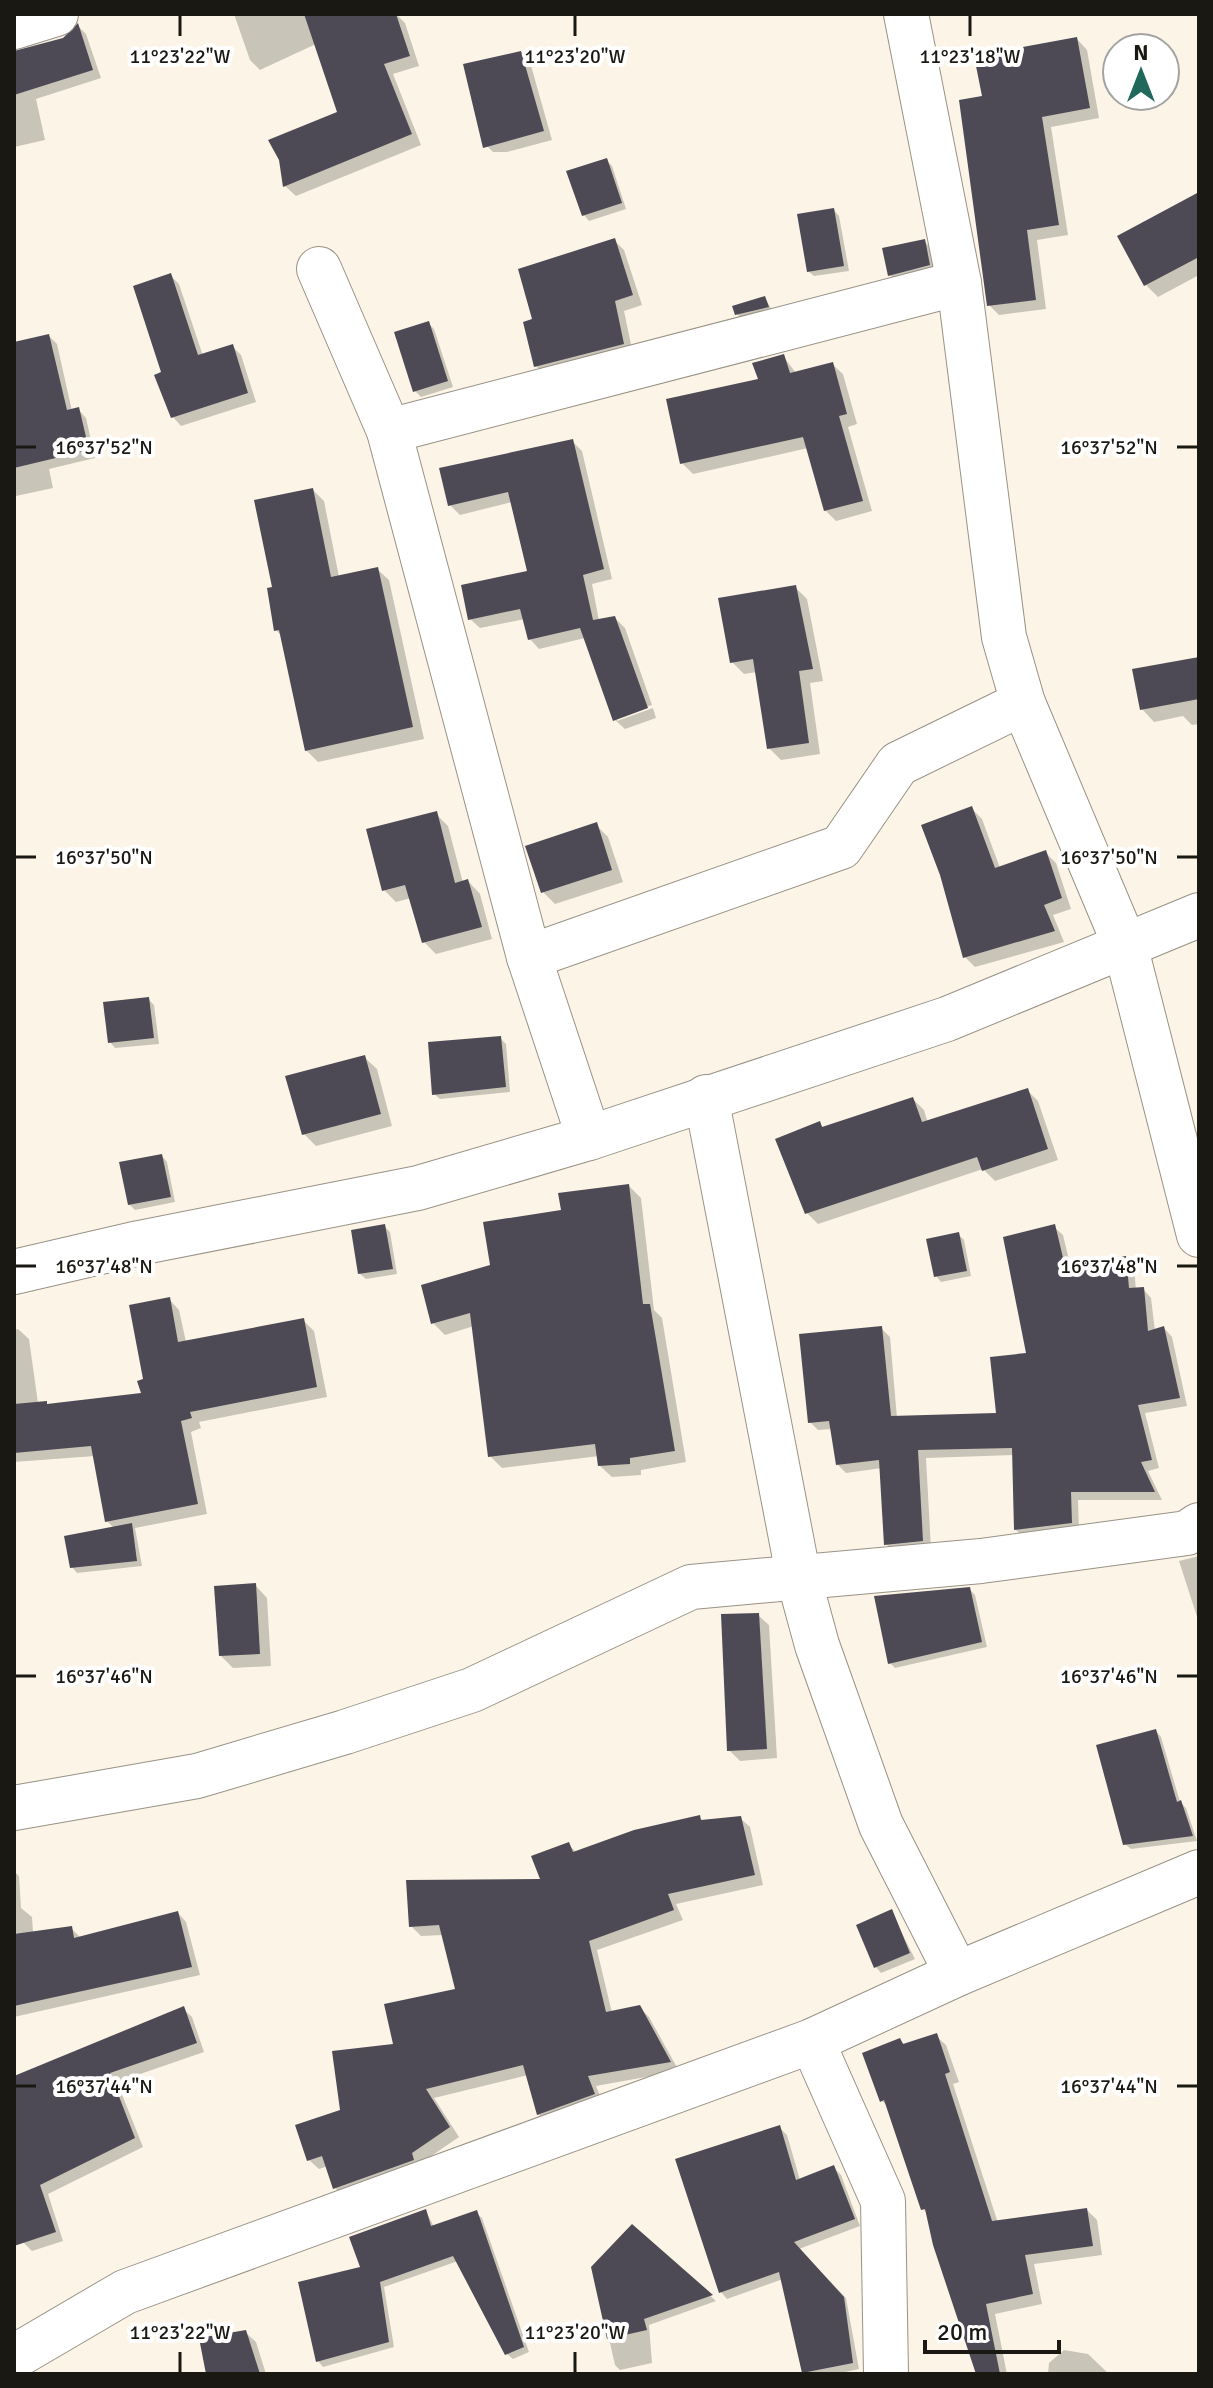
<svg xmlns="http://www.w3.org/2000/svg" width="1213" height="2388" viewBox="0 0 1213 2388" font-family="Signika,sans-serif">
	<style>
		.shadow { fill: #0003 }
		.building { fill: #4d4a55 }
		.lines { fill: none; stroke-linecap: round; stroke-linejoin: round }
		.street-casing { stroke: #989286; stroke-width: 46 }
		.street { stroke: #fff; stroke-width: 44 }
		.ticks { fill: none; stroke: #1a1813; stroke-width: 3 }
		.ticks-label { font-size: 20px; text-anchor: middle; fill: #1a1813; stroke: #fff; stroke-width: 8; stroke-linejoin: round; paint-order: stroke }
	</style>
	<rect width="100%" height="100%" fill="#fcf5e7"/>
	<g class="shadow">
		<polygon points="234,14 396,14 405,23 419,66 393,74 421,145 296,196 285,186 339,113 316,44 260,70 250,60"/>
		<polygon points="78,26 86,34 101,78 36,99 45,140 14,147 14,53 65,39"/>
		<polygon points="1077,39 1087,50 1099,118 1051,127 1068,235 1037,240 1046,309 999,315 989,305 984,98"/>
		<polygon points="520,53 530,62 552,140 507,152 493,152 484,143"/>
		<polygon points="606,160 612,166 626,209 589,221 584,215"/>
		<polygon points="1199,201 1199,275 1158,297 1146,285 1119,237"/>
		<polygon points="834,210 839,216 849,271 814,276 808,271"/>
		<polygon points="614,240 624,250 642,305 624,311 633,354 546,376 536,366 535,320"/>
		<polygon points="924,241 930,247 934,270 895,280 890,275"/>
		<polygon points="170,275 179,284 203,356 232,346 241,355 256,402 181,426 173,417 164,373"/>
		<polygon points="765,298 773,312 743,320 737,314"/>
		<polygon points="428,323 434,329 453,387 421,397 415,391 397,334"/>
		<polygon points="49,336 57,344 72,411 78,409 86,418 95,458 49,469 53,488 16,496 14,344"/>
		<polygon points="783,356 796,373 832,364 843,374 857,424 848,427 872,511 836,521 825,510 808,448 693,474 682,463"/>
		<polygon points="572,441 582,451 612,579 592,584 599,621 615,618 625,628 652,705 617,717 617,721 653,708 656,718 625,729 615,720 585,638 539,649 530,639 525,619 480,628 470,619 529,572 512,502 460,515 450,505"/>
		<polygon points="313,490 324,501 339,577 377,569 389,580 424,739 318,762 306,750 282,636 276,630 274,589"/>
		<polygon points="795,587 807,599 823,681 810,683 820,754 781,760 769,748 757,672 744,674 732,662"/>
		<polygon points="1199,659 1199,724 1192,725 1183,716 1154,722 1142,709"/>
		<polygon points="972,809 982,819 1000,868 1046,853 1056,863 1071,909 1053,915 1064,942 975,967 965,957"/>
		<polygon points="436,814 448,826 463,883 468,881 480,894 492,939 436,954 424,942 411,898 396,902 384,890"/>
		<polygon points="596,825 608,837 623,882 555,904 543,892"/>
		<polygon points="148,999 154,1005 159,1044 115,1048 110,1042"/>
		<polygon points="500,1038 506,1044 510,1092 440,1099 434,1094"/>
		<polygon points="364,1057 377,1069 392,1126 316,1146 304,1134"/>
		<polygon points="1027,1090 1038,1101 1058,1160 995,1181 983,1169 818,1224 807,1213 820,1124 825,1129 913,1099 924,1110 928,1123"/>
		<polygon points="162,1156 167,1162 175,1202 135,1210 129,1204"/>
		<polygon points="629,1186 641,1198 654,1310 662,1318 686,1462 641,1470 641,1475 612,1477 599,1465 599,1456 502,1468 490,1456 474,1326 445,1335 433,1323 492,1266 563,1212"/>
		<polygon points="384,1226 390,1232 397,1274 366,1279 360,1274"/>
		<polygon points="1054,1227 1063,1235 1070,1264 1126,1258 1134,1267 1136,1290 1143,1289 1151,1298 1155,1331 1164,1328 1172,1337 1187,1406 1145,1413 1159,1468 1148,1471 1162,1500 1078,1500 1079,1531 1025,1538 1016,1530 1014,1455 926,1458 931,1549 894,1552 886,1544 882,1468 846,1473 838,1465 832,1429 818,1430 810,1422 881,1328 890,1337 897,1418 998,1415 1028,1354"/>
		<polygon points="959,1235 964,1240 971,1276 941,1282 936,1276"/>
		<polygon points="169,1299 179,1310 186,1342 303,1320 314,1331 327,1397 199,1422 201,1428 191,1432 207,1514 135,1528 142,1566 77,1573 72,1567 114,1528 107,1521 95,1456 14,1462 14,1330 18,1329 29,1339 38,1403 49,1406 144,1394"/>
		<polygon points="1199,1556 1199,1623 1179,1561"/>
		<polygon points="255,1585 267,1598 271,1666 233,1668 221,1656"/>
		<polygon points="969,1589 975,1595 987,1647 895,1668 890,1663"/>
		<polygon points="758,1615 769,1625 777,1758 740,1761 729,1750"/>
		<polygon points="1156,1731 1161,1737 1180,1802 1186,1808 1197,1841 1131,1849 1125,1844"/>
		<polygon points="699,1817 704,1822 740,1818 750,1827 763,1885 676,1904 683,1920 597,1950 612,2013 639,2007 649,2017 679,2071 596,2086 603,2103 548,2124 538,2114 528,2075 434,2098 459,2137 421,2163 345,2198 335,2188 328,2166 319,2169 309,2160 396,2046 458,1990 443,1935 421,1936 411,1926 543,1881 569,1845 577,1853"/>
		<polygon points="14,1871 19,1876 21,1908 32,1917 33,1933 71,1928 81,1938 178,1913 186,1922 200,1975 14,2017"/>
		<polygon points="891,1912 915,1959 881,1973 876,1967"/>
		<polygon points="183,2009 192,2017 204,2052 117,2082 143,2147 48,2194 63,2241 32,2251 23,2242 14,2215 14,2078"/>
		<polygon points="936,2036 946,2045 959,2082 953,2084 998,2223 1087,2210 1097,2220 1102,2255 1034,2264 1042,2304 995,2314 1007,2374 978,2374 929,2215 923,2209 889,2107 882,2101 900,2040 905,2045"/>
		<polygon points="780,2128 787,2135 800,2180 834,2168 841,2175 860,2226 799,2249 846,2298 859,2369 836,2374 804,2372 783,2279 727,2299 721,2292"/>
		<polygon points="426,2211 434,2227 476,2213 482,2218 529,2352 513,2359 507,2354 458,2261 384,2287 394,2347 323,2367 318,2361"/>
		<polygon points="632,2226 716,2301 649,2325 652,2363 620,2370 615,2365 593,2268"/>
		<polygon points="245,2332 256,2342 266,2374 208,2374"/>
		<polygon points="1064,2350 1088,2354 1109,2374 1048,2374 1049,2363"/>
	</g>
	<g class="building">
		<polygon points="304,14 396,14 410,56 384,64 412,134 283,187 279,160 268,140 337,112"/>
		<polygon points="78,23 93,70 14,95 14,51 63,38"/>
		<polygon points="1077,37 1090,108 1042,117 1059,225 1027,230 1036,300 987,306 959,100 982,96 974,56"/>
		<polygon points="521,51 544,131 483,148 463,64"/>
		<polygon points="607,158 622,203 582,216 566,171"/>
		<polygon points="1199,192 1199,257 1144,286 1117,236"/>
		<polygon points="834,208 844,266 807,272 797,214"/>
		<polygon points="615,238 633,295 615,301 624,344 534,367 523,322 532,319 518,269"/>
		<polygon points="925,239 930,265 888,276 882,248"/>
		<polygon points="171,273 198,355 233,344 248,393 171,418 154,375 161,372 133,286"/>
		<polygon points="765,296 769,307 735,315 732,306"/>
		<polygon points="429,321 448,381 413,392 394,332"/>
		<polygon points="49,334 67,410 79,407 89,450 14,468 14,342"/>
		<polygon points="784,354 790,373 833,362 847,414 839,416 863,501 824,511 803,437 680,464 666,399 758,379 752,363"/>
		<polygon points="573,439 604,569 583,575 593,620 615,616 648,708 613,721 580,628 528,640 520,609 468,620 461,585 527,571 508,492 448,506 439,468"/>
		<polygon points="313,488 331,577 378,567 413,727 305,751 279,630 274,631 267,588 272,587 254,500"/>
		<polygon points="796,585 813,669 799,671 809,743 767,749 753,659 730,663 718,598"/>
		<polygon points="1199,657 1199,699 1140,710 1132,669"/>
		<polygon points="972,806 995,868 1046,850 1062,898 1044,905 1055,931 963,958 940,875 921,825"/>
		<polygon points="437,811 455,883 468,879 482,927 422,943 405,885 382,891 366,829"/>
		<polygon points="597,822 612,870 541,893 525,846"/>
		<polygon points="149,997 154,1038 108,1043 103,1002"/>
		<polygon points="501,1036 506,1087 432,1095 428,1042"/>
		<polygon points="365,1055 381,1114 302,1135 285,1076"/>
		<polygon points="1028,1088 1048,1149 982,1171 977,1157 805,1214 775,1139 820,1121 822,1127 913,1097 922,1122"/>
		<polygon points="162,1154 171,1197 128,1205 119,1162"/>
		<polygon points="629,1184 643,1304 650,1304 675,1451 630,1458 630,1464 598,1466 595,1444 488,1457 470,1313 431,1324 421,1285 490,1265 483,1222 561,1210 558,1193"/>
		<polygon points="385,1224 393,1269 358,1274 351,1230"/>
		<polygon points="1055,1224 1064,1262 1126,1256 1129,1288 1144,1287 1148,1331 1164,1326 1180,1398 1138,1405 1152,1460 1141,1462 1155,1492 1071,1492 1072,1523 1014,1530 1012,1448 918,1450 923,1541 884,1545 879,1460 836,1465 829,1421 808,1423 799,1334 882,1326 891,1416 996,1413 990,1357 1026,1353 1003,1237"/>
		<polygon points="959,1232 967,1271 934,1277 926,1239"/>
		<polygon points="170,1297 178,1342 304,1318 317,1387 190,1412 192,1418 181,1421 198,1504 105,1522 91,1446 14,1453 14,1404 47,1401 47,1404 141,1393 137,1381 143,1379 129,1305"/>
		<polygon points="132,1523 137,1561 70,1568 64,1536"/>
		<polygon points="256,1583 260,1654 219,1656 214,1586"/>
		<polygon points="970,1587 982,1642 888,1664 874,1596"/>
		<polygon points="759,1613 767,1749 727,1751 721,1614"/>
		<polygon points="1156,1729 1177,1802 1181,1800 1193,1836 1123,1845 1096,1745"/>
		<polygon points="700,1815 701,1820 741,1816 755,1875 668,1894 674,1910 589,1941 606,2012 640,2005 671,2062 588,2076 595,2094 537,2115 523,2065 426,2089 450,2127 412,2153 414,2160 333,2189 322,2156 307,2161 295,2125 340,2110 332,2051 393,2044 384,2004 455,1989 439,1925 409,1927 406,1880 540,1879 531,1856 569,1842 573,1852 634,1830"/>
		<polygon points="892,1909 910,1953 874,1968 856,1925"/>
		<polygon points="178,1911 192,1967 14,2006 14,1934 72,1926 74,1938"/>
		<polygon points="184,2006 197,2043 110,2073 135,2138 40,2185 56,2232 14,2246 14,2076"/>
		<polygon points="937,2033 950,2072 945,2074 992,2221 1087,2208 1093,2246 1025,2255 1033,2294 986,2304 1000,2374 976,2374 933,2245 925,2209 921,2210 884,2100 880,2102 862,2053 900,2038 903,2044"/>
		<polygon points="780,2125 796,2180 834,2165 855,2219 794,2242 844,2297 853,2363 802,2373 779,2272 719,2293 675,2159"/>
		<polygon points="426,2209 431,2226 477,2210 524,2347 505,2355 453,2256 380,2282 389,2342 316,2362 298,2282 360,2267 349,2237"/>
		<polygon points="632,2224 713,2295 644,2319 647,2330 607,2339 591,2267"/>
		<polygon points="246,2330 260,2374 206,2374 199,2338"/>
	</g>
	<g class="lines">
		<g class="street-casing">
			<g id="street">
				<polyline points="906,14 959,283 1004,637 1023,703 1125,945 1199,1235"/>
				<polyline points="14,27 56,14"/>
				<polyline points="319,269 389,431 529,957 589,1138"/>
				<polyline points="389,431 959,283"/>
				<polyline points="529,957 841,847 898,764 1023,703"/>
				<polyline points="706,1097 799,1579 817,1645 881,1825 957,1974"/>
				<polyline points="14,1272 139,1243 418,1188 589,1138 947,1019 1199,915"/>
				<polyline points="14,1808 197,1776 345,1732 472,1690 691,1587 981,1561 1187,1533 1199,1525"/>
				<polyline points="812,2041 883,2201 886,2374"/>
				<polyline points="14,2357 125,2292 812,2041 957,1974 1199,1872"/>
			</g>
		</g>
		<use href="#street" class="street"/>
	</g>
	<path class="ticks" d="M 180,16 L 180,36M 575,16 L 575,36M 970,16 L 970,36M 16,447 L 36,447M 1177,447 L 1197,447M 16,857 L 36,857M 1177,857 L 1197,857M 16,1266 L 36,1266M 1177,1266 L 1197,1266M 16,1676 L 36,1676M 1177,1676 L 1197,1676M 16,2086 L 36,2086M 1177,2086 L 1197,2086M 180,2352 L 180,2372M 575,2352 L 575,2372"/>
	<g class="ticks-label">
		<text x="180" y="63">11°23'22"W</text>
		<text x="575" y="63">11°23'20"W</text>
		<text x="970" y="63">11°23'18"W</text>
		<text x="104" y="454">16°37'52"N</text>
		<text x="1109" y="454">16°37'52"N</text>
		<text x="104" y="864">16°37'50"N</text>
		<text x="1109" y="864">16°37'50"N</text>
		<text x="104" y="1273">16°37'48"N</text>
		<text x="1109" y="1273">16°37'48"N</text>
		<text x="104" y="1683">16°37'46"N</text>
		<text x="1109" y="1683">16°37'46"N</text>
		<text x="104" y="2093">16°37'44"N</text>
		<text x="1109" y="2093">16°37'44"N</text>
		<text x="180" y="2339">11°23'22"W</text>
		<text x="575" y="2339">11°23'20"W</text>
	</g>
	<rect width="1213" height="2388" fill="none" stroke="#1a1813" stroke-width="32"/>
	<g transform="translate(1141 72)"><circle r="38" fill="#ffffff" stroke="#a3a3a1" stroke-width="2"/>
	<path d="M0-6L14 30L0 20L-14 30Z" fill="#20685c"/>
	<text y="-12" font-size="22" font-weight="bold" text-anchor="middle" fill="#1a1813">N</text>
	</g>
	<path d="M925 2340v12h134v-12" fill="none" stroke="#1a1813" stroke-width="4"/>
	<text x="937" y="2340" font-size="24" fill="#1a1813" stroke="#ffffff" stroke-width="6" paint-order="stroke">20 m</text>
</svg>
